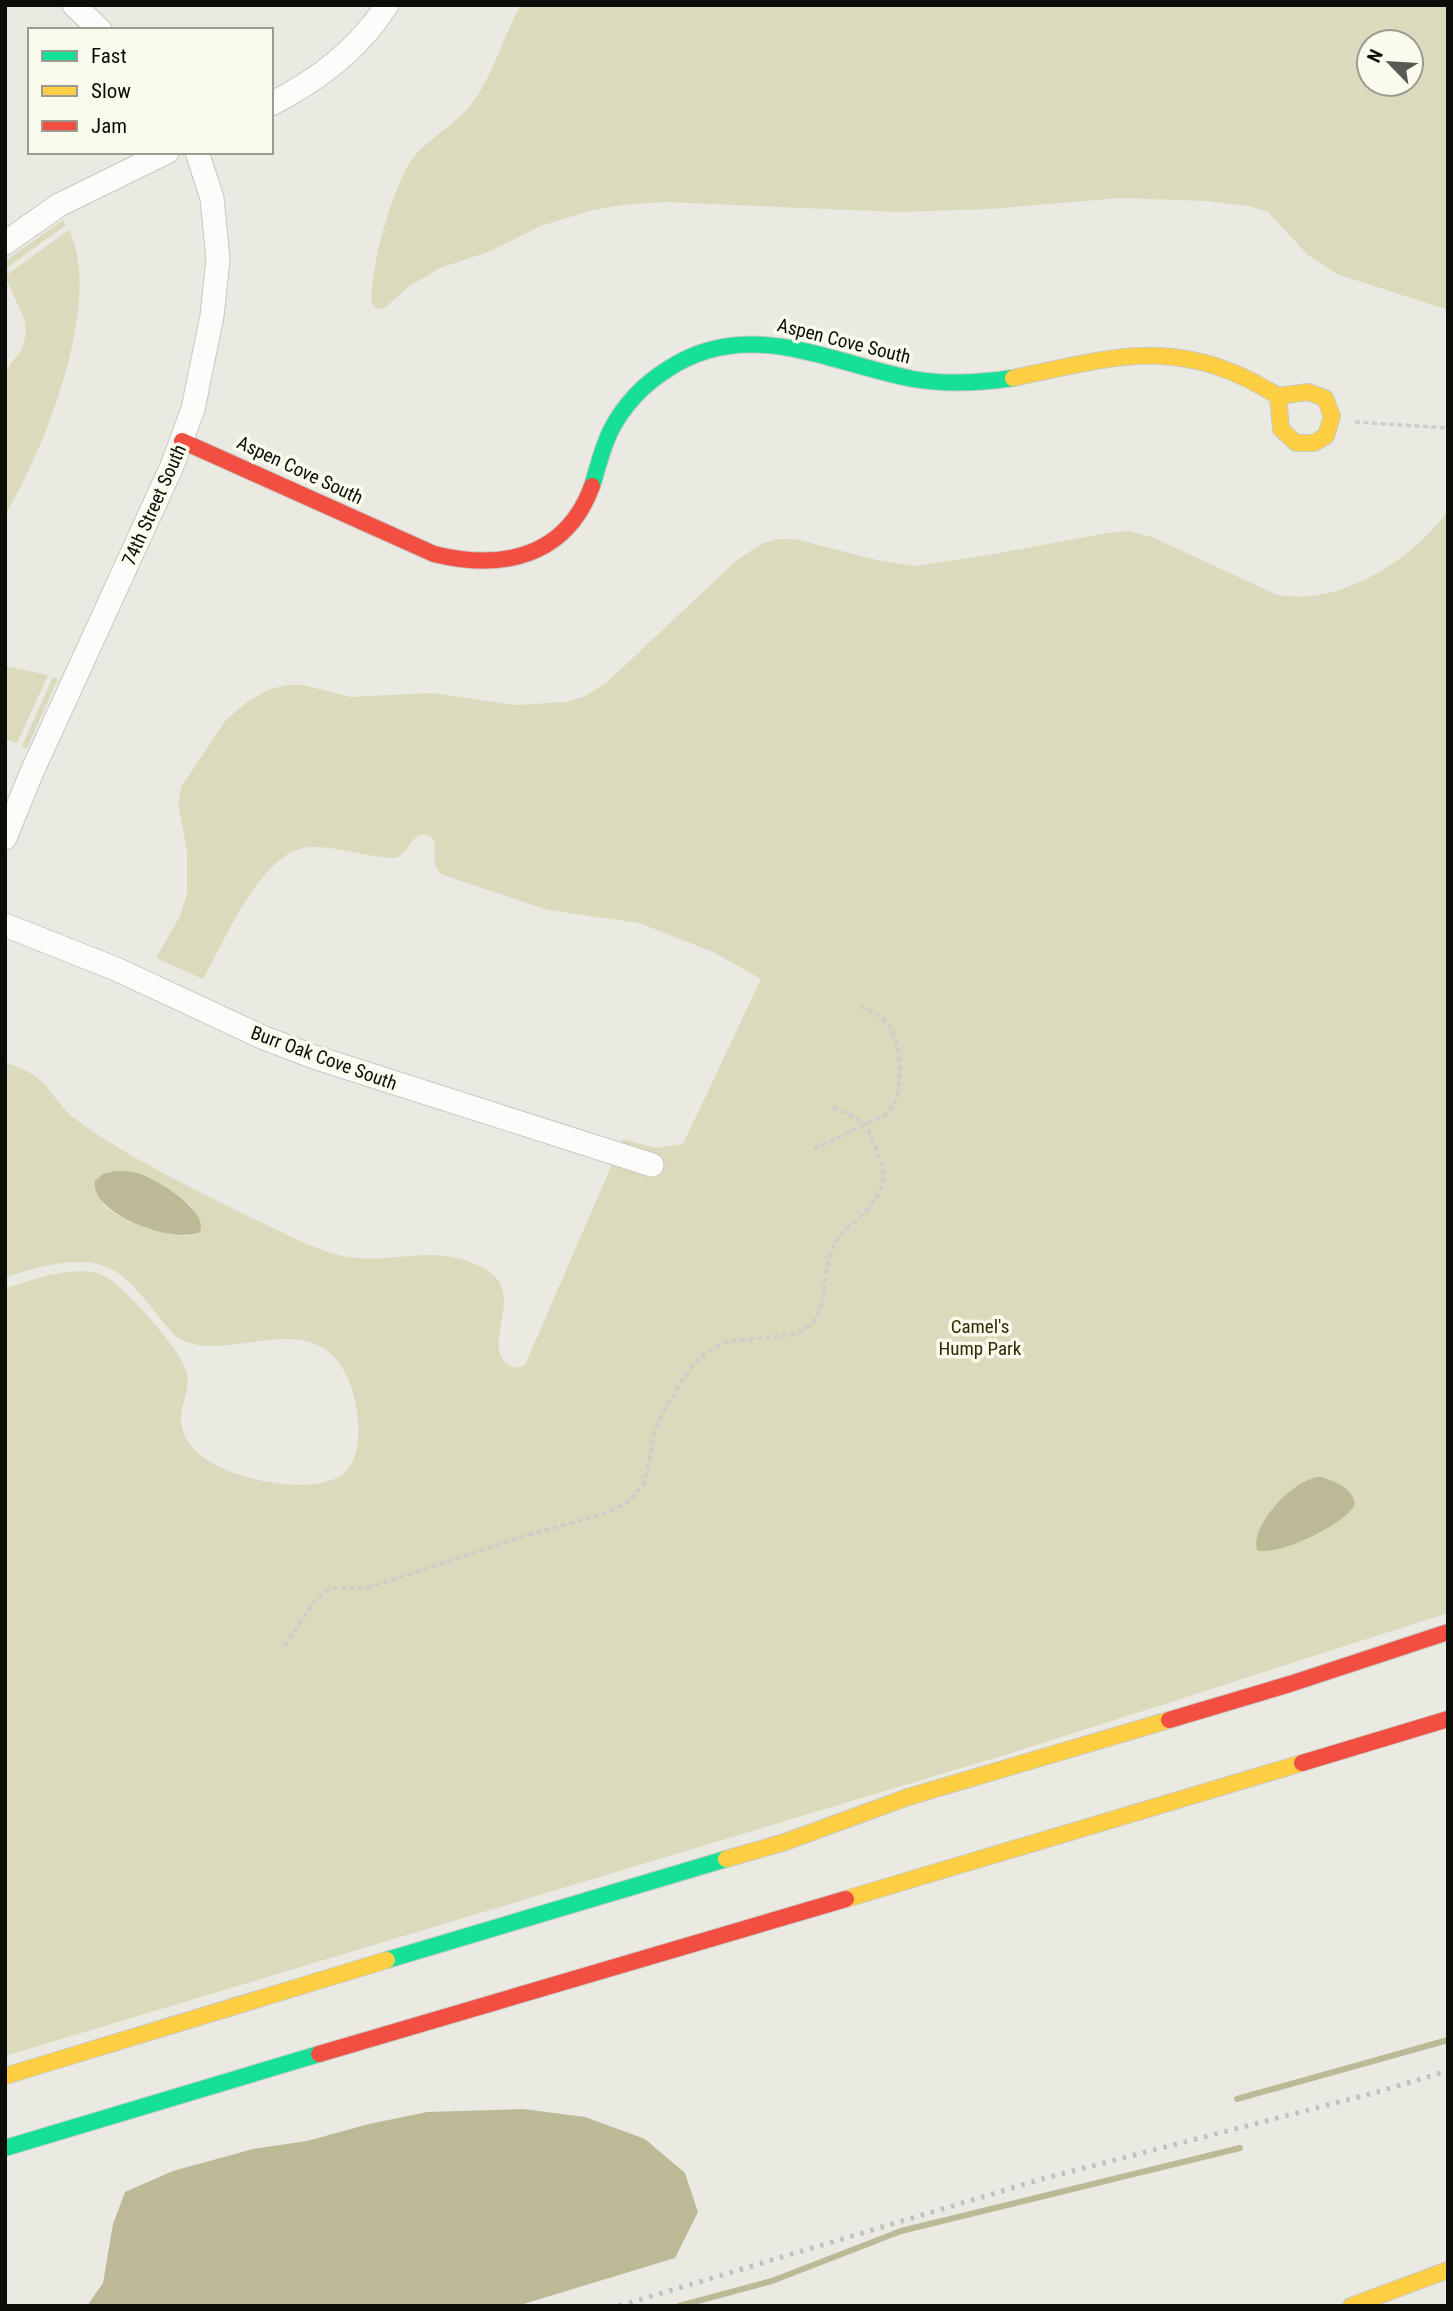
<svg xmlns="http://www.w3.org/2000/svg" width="1453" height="2311" viewBox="0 0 1453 2311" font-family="'Roboto Condensed',sans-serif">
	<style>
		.green { fill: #dbdabc; fill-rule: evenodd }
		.water { fill: #bcba96 }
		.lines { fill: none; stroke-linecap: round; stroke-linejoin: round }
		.stream { stroke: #bcba96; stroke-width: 6 }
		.street-casing { stroke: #c8c8c2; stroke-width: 25 }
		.fast-casing { stroke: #c8c8c2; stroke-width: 18 }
		.slow-casing { stroke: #c8c8c2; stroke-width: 18 }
		.jam-casing { stroke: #c8c8c2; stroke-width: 18 }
		.path { stroke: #cdcdca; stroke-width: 3.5; stroke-dasharray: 5 3.5; stroke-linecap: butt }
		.street { stroke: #fcfcfb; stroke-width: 23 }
		.fast { stroke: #16e098; stroke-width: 16 }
		.slow { stroke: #ffcf43; stroke-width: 16 }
		.jam { stroke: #f24e42; stroke-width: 16 }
		.rail { stroke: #c0c0be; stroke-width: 5; stroke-dasharray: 3.5 7; stroke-linecap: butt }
		.labels { text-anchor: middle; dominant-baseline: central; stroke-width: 7; stroke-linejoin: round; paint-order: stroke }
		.street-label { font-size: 19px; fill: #0c0c08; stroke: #fafaed }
		.park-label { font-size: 19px; fill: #2d2b02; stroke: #fafaed }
	</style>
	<rect width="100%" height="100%" fill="#eaeae3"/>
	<g class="green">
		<path d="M 521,5 L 1448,5 L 1448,310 L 1337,274 L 1308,255 L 1268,212 L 1249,206 L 1205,201 L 1120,198 L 990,209 L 898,212 L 665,202 L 621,205 L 589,211 L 541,226 L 488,252 L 440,268 L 408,287 L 385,308 L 377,309 L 372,304 C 368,273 395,174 418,152 C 436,134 458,122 473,102 C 494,73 503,36 521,5 ZM 1369,42 L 1411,42 L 1411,84 L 1369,84 Z"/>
		<polygon points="63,220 66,225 5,269 5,261"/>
		<path d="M 69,230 C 104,300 44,452 5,515 L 5,372 L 22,349 L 26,334 L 25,321 L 5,276 Z"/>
		<path d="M 1448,510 L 1448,1613 L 1021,1750 L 5,2056 L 5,1288 C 33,1280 81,1261 108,1278 C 128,1291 179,1348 186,1370 C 192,1389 180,1404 181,1422 C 185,1471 276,1489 315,1484 C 336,1481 351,1474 356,1451 C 361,1430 357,1403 350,1383 C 315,1296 226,1371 175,1336 C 159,1318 140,1290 121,1275 C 87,1250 42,1267 5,1277 L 5,1062 C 18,1067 32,1072 42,1082 C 55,1095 62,1110 78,1121 C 132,1160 194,1189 254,1219 C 283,1232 311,1249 342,1256 C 393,1267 437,1239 488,1271 C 528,1296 475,1351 514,1368 L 525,1365 L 623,1139 L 655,1148 L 683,1144 L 761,979 L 713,952 L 639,923 L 548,910 L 443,875 C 430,866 436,853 434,840 C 414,823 413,850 396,858 C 367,858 340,846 311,847 C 262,848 224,943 203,979 L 156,958 L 180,916 L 187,894 L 187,850 L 178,804 L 181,787 L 226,720 L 247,702 L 268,690 L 286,685 L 303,685 L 351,697 L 432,693 L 516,705 L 566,702 L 583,697 L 605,684 L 737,560 L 763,543 L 779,539 L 795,539 L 877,560 L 915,566 L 983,556 L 1107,533 L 1130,531 L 1152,537 L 1275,594 C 1336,609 1415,559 1448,510 ZM 138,1173 L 148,1177 L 193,1207 L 194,1235 C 174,1240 119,1221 105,1206 C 100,1201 97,1192 94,1186 L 98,1177 Z"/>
		<polygon points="5,666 48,675 17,743 5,739"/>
		<polygon points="53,677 58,679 27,748 22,746"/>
	</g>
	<g class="water">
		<path d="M 115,1171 C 122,1171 130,1171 137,1173 C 155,1178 210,1211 200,1232 C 175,1245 89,1214 95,1181 L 103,1174 Z"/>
		<path d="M 1321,1477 C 1337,1482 1350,1487 1355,1503 C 1350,1523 1274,1558 1257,1550 C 1249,1526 1296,1476 1321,1477 Z"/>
		<polygon points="523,2109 585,2117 645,2139 685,2173 698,2212 675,2258 517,2306 87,2306 103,2283 113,2224 125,2192 173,2171 253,2149 307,2141 369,2124 427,2112"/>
	</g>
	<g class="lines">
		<g class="stream">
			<polyline points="1237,2099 1448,2040"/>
			<polyline points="679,2306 772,2281 901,2231 1240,2148"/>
		</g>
		<g class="street-casing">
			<g id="street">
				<polyline points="74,5 100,30"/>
				<path d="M 271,104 C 318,80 358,50 387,5"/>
				<polyline points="5,243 59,205 167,152"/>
				<polyline points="5,838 31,774 172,466 193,409 212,316 218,259 212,198 197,152"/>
				<polyline points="5,925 116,969 262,1037 314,1057 652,1165"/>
			</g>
		</g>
		<g class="fast-casing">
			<g id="fast">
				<path d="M 592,486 C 598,467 602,448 611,430 C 624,405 644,384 668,369 C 748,316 830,363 913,379 C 947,385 980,383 1013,378"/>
				<polyline points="387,1960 726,1859"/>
				<polyline points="5,2148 319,2054"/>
			</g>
		</g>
		<g class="slow-casing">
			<g id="slow">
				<path d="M 1013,378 C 1118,356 1180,335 1278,396 L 1281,429 L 1296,443 L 1314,443 L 1326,436 L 1332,416 L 1325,398 L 1308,392 L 1278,396"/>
				<polyline points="726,1859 785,1842 908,1797 1169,1720"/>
				<polyline points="846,1899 1302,1763"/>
				<polyline points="5,2076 387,1960"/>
				<polyline points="1351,2306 1448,2270"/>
			</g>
		</g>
		<g class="jam-casing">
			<g id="jam">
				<path d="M 182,441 L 434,554 C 502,571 566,557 592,486"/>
				<polyline points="1169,1720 1290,1684 1448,1632"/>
				<polyline points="1302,1763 1448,1719"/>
				<polyline points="319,2054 846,1899"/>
			</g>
		</g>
		<g class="path">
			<polyline points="1355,422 1448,428"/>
			<path d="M 814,1149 L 885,1115 C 896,1106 898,1094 899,1080 C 901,1045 896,1018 858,1006"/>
			<path d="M 285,1646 L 313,1603 L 328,1589 L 370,1587 L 521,1537 L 603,1514 L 625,1504 L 636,1494 L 645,1481 L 655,1431 L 660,1418 L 684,1377 L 696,1362 L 708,1351 L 726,1342 L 790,1335 C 835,1323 818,1282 832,1249 C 841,1229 858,1221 871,1205 C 891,1181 883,1164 872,1140 C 870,1136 869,1128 866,1125 C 859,1117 841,1112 832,1107"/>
		</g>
		<use href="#street" class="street"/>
		<use href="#fast" class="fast"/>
		<use href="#slow" class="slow"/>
		<use href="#jam" class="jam"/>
		<polyline class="rail" points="619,2306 1042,2179 1370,2094 1448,2071"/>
	</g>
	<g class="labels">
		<g class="street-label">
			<text transform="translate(844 341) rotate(14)">Aspen Cove South</text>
			<text transform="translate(300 470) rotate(25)">Aspen Cove South</text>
			<text transform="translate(154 505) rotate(-66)">74th Street South</text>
			<text transform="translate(324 1058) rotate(20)">Burr Oak Cove South</text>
		</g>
		<g class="park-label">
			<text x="980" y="1326">Camel's<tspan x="980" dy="22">Hump Park</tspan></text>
		</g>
	</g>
	<rect width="1453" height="2311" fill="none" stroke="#0c0c08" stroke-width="14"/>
	<rect x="28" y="28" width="245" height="126" fill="#fafaed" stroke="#9b9b91" stroke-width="2"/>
	<rect x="42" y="51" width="35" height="10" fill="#16e098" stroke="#9b9b91" stroke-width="2"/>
	<text x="91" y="63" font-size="21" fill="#0c0c08">Fast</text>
	<rect x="42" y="86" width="35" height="10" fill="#ffcf43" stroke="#9b9b91" stroke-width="2"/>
	<text x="91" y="98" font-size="21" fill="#0c0c08">Slow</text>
	<rect x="42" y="121" width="35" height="10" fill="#f24e42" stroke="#9b9b91" stroke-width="2"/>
	<text x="91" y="133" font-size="21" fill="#0c0c08">Jam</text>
	<g transform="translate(1390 63) rotate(295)"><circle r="33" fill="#fafaed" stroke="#9b9b91" stroke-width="2"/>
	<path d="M0-5L12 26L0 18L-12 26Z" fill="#5a5a55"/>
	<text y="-10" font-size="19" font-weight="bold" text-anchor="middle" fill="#0c0c08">N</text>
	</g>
</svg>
